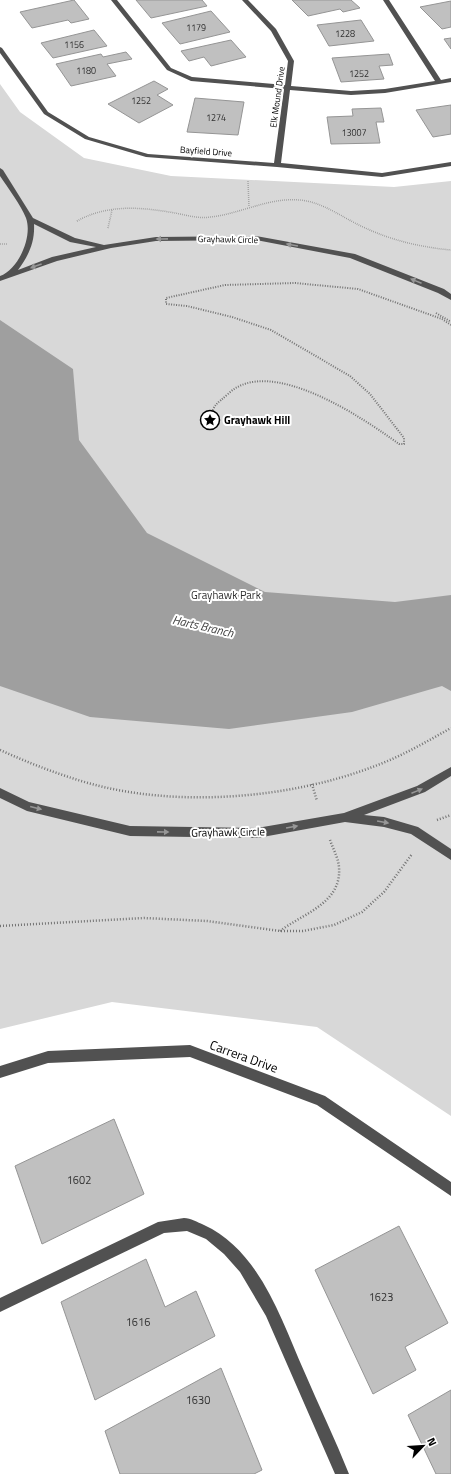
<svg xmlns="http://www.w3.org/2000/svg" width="451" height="1474" viewBox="0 0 451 1474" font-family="'Titillium Web',sans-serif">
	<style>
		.green { fill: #d8d8d8 }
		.water { fill: #9f9f9f }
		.building { fill: #c0c0c0; stroke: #959595 }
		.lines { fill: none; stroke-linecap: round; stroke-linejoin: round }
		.path-far2 { stroke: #737373; stroke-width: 1.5; stroke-dasharray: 0.5 1.5; stroke-linecap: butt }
		.path-far1 { stroke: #737373; stroke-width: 2; stroke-dasharray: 1 1.5; stroke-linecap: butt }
		.path { stroke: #737373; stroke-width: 2.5; stroke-dasharray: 1 2; stroke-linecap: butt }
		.minor { fill: #515151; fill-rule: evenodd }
		.oneway { fill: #979797 }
		.labels { text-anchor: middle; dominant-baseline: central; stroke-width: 4; stroke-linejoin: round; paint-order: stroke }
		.number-label { font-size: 9px; fill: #303030 }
		.far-street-label { font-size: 9px; fill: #000; stroke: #fff }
		.poi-label { font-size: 11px; font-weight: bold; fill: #000; stroke: #fff; text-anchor: start }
		.park-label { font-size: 11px; fill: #2f2f2f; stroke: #fff }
		.street-label { font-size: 11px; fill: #000; stroke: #fff }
		.near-number-label { font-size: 11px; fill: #303030 }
		.water-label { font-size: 12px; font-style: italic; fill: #404040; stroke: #fff }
		.near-street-label { font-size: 13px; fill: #000; stroke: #fff }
	</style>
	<rect width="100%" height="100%" fill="#fff"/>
	<polygon class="green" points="0,84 20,112 84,158 171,176 394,187 451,181 451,1116 317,1027 112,1002 0,1029"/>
	<polygon class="water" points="0,320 73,369 79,440 147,533 265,592 395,602 451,595 451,691 442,686 352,712 229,729 90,717 0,686"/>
	<g class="building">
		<polygon points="74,0 89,19 71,23 68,20 32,28 20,12"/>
		<polygon points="136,0 202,0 207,6 151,18"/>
		<polygon points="292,0 351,0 360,8 343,12 340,9 308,16"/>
		<polygon points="451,1 451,27 442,29 420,7"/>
		<polygon points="211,11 230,32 180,44 162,23"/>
		<polygon points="361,20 374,41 329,46 317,25"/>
		<polygon points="94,30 107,46 53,58 41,43"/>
		<polygon points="451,38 451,49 444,39"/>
		<polygon points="231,40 246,57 211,66 204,57 189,61 181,51"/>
		<polygon points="126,52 132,59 107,64 116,76 71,86 56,64 101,54 103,57"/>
		<polygon points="389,54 393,65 379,66 384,79 341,82 332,58"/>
		<polygon points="154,81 168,89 157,95 173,105 139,123 108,104"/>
		<polygon points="195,98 244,102 238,135 187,132"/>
		<polygon points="451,105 451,134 433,137 416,110"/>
		<polygon points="381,108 384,122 376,122 380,143 331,144 327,117 353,116 352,109"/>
		<polygon points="114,1119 144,1194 42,1244 15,1166"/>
		<polygon points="399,1226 448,1323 405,1347 416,1370 373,1394 315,1270"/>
		<polygon points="146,1259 165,1307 196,1291 215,1336 95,1400 61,1302"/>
		<polygon points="221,1368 262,1470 254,1474 120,1474 105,1431"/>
		<polygon points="451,1390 451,1474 436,1474 408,1415"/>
	</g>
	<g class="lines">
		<g class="path-far2">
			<polyline points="248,181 249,207"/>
			<path d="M 77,221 C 108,204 141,207 175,213 C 186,215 198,219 211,217 C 245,213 276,193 311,202 C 329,207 344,218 361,226 C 390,240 419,247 451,250"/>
			<polyline points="108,228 112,210"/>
			<polyline points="0,244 8,244"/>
		</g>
		<g class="path-far1">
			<polyline points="436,313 451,322"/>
			<path d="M 210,420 C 213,404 217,404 228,394 C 269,354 363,418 399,444 L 404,444 L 404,438 L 370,394 L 350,376 L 271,330 L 232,317 L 187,306 L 166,304 L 166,298 L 225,285 L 295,283 L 358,289 L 442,319 L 451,325"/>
		</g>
		<g class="path">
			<path d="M 0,750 C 29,763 57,774 88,783 C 176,808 290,799 375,766 C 402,756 426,742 451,728"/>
			<polyline points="312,784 317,801"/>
			<polyline points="437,820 451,815"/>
			<polyline points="0,926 144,918 207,921 280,931 303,931 334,925 362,912 384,892 412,854"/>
			<path d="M 280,931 C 304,913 342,903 339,867 C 338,857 333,849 330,840"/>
		</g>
		<g class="minor">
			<polygon points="111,0 117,0 171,68 192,77 285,85 288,61 271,31 242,0 248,0 276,29 294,61 291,86 351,91 385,89 435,81 383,0 389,0 441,80 451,78 451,82 385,93 351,95 290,90 281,163 382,173 451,162 451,166 382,177 277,167 146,157 85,139 44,114 0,53 0,47 2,48 48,112 89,137 148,154 274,163 284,89 191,81 167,70"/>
			<path d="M 0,168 L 3,170 L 33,218 L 75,238 L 104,245 L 156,237 L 256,236 L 355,254 L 444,289 L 451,294 L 451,300 L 438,293 L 350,258 L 256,240 L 156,241 L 111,248 L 57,261 L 0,281 L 0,276 C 18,270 33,237 26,218 C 21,205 8,188 0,176 ZM 34,224 L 70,242 L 96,247 L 52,257 L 18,270 C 29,255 35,242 34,224 Z"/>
			<polygon points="451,767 451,776 425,792 364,815 384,817 418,827 451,849 451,860 411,834 384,827 345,822 257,838 130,836 27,811 0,798 0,788 29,802 130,826 257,828 344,813 417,786"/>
			<polygon points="190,1045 325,1096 451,1182 451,1196 317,1105 190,1057 48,1063 0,1078 0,1066 48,1051"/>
			<path d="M 184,1218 C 191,1218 197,1222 204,1225 C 260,1251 281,1319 304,1371 C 319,1406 335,1439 349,1474 L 335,1474 L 266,1316 L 240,1272 L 224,1254 L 206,1239 L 187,1231 L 164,1233 L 0,1312 L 0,1298 L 158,1222 Z"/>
		</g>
	</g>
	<defs><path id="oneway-solid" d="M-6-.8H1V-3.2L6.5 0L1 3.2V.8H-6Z"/></defs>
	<g class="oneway">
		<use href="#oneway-solid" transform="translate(162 239) rotate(179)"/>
		<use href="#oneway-solid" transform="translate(292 245) rotate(-170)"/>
		<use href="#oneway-solid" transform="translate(36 266) rotate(160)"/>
		<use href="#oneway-solid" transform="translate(416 281) rotate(-158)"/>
		<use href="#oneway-solid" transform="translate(417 791) rotate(-22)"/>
		<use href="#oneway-solid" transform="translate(36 808) rotate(14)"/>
		<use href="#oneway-solid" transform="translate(383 822) rotate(10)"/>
		<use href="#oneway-solid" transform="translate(292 827) rotate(-10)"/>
		<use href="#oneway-solid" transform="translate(163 832) rotate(1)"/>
	</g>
	<defs>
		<g id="sight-ring" transform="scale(1)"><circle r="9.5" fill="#fff" stroke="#000" stroke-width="1.5"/><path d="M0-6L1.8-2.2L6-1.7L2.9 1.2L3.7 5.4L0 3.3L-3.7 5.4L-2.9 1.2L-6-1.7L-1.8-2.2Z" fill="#000"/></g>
	</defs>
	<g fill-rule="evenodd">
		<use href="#sight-ring" x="210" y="420"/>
	</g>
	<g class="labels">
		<g class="number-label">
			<text x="196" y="27">1179</text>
			<text x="345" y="33">1228</text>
			<text x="74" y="44">1156</text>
			<text x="86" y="70">1180</text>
			<text x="359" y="73">1252</text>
			<text x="141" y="100">1252</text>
			<text x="216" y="117">1274</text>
			<text x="354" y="132">13007</text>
		</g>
		<g class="far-street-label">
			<text transform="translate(277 97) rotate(-82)">Elk Mound Drive</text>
			<text transform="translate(206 151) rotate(4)">Bayfield Drive</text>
			<text transform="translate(228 239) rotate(1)">Grayhawk Circle</text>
		</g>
		<g class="poi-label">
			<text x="224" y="420">Grayhawk Hill</text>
		</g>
		<g class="park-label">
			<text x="226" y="595">Grayhawk Park</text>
		</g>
		<g class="street-label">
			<text transform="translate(228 832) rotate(-1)">Grayhawk Circle</text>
		</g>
		<g class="near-number-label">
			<text x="79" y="1180">1602</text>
			<text x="381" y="1297">1623</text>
			<text x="138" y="1322">1616</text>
			<text x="198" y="1400">1630</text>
		</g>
		<g class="water-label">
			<text transform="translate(203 626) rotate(13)">Harts Branch</text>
		</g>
		<g class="near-street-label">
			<text transform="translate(244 1056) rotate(20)">Carrera Drive</text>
		</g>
	</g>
	<g transform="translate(423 1446) rotate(65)" stroke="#ffffff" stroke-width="3" paint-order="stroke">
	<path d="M0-3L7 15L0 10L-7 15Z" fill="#000000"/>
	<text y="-6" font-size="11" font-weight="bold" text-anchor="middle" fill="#000000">N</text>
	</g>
</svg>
